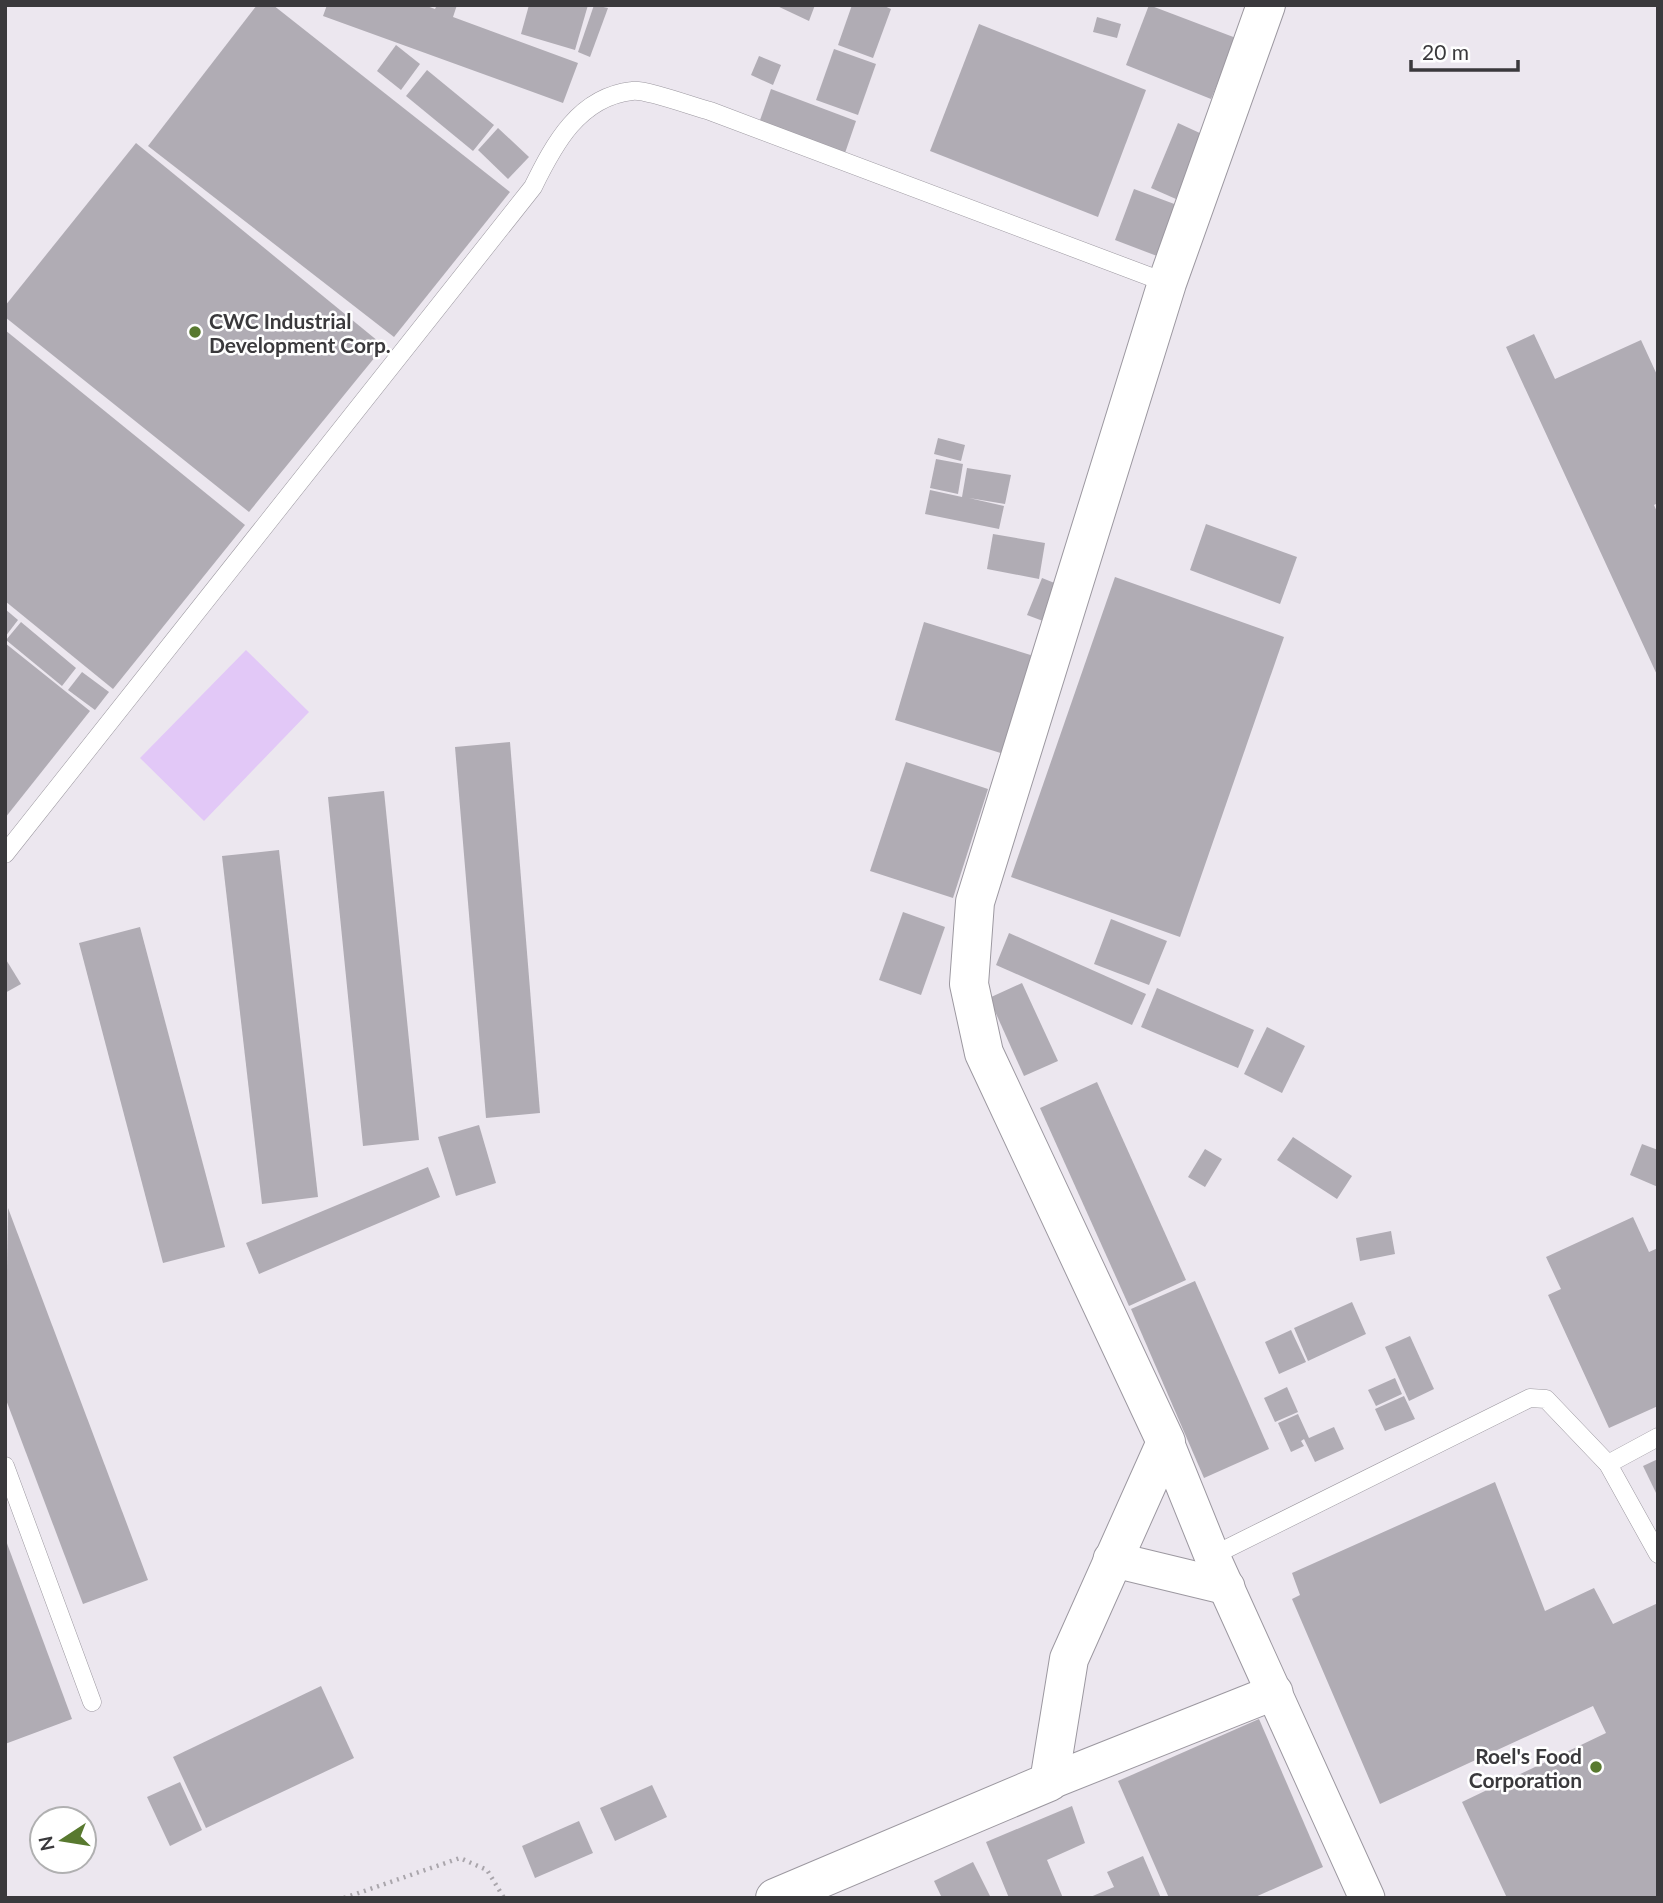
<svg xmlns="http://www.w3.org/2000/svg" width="1663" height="1903" viewBox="0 0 1663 1903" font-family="Lato,sans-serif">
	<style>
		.green { fill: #e2c8f7 }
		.building { fill: #b0acb4 }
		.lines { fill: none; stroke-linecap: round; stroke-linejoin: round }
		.lane-casing { stroke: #9c98a0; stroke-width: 19 }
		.street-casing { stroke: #9c98a0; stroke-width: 37 }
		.secondary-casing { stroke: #9c98a0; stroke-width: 40 }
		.path { stroke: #aaa6ac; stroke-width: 4.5; stroke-dasharray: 2 5; stroke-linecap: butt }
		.lane { stroke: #fff; stroke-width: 18 }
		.street { stroke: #fff; stroke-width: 35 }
		.secondary { stroke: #fff; stroke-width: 38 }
		.poi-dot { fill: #58792f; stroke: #fff; stroke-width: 2.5 }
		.labels { text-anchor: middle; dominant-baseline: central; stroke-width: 5; stroke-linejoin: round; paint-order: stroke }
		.poi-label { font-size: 21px; font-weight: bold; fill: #3a393c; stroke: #fff; text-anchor: start }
	</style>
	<rect width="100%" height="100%" fill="#ece7ef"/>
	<polygon class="green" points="246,650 309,712 204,821 140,758"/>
	<g class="building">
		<polygon points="257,5 273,5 510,192 394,337 148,146"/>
		<polygon points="327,5 424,5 435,9 437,5 457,5 453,17 578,63 563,103 323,16"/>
		<polygon points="529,5 588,5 575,50 521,34"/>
		<polygon points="594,5 608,8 590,57 578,52"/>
		<polygon points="775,5 815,5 809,21"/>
		<polygon points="852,5 882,5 891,9 873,58 838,45"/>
		<polygon points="1149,5 1236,38 1211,99 1126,65"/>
		<polygon points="1097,17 1121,24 1117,38 1093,32"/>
		<polygon points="979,24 1146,90 1098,217 930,151"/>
		<polygon points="396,45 420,64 401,90 377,71"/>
		<polygon points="834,49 876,64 858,115 816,100"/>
		<polygon points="759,56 781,65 773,85 751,75"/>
		<polygon points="427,70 494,125 473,151 406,96"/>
		<polygon points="771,89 856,121 844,156 759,123"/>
		<polygon points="1178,123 1202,134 1176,199 1151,188"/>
		<polygon points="498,128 529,157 508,179 478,150"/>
		<polygon points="136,143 384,346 249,512 5,317 5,306"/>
		<polygon points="1134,189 1177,205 1157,256 1115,240"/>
		<polygon points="5,330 245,525 113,689 5,601"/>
		<polygon points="1534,334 1555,379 1641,340 1658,377 1658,503 1654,505 1658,514 1658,677 1506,347"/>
		<polygon points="938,438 965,445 961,461 934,454"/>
		<polygon points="936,459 963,464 958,494 930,488"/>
		<polygon points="967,468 1011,475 1005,504 969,498 1004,506 999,529 925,514 930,490 962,497"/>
		<polygon points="1206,524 1297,557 1280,604 1190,570"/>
		<polygon points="993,534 1045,543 1039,579 987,569"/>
		<polygon points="1115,577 1284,637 1180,937 1011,877"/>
		<polygon points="1042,578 1057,584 1043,621 1027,615"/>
		<polygon points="5,609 18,620 5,637"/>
		<polygon points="21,622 76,668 62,686 6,640"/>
		<polygon points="924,622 1037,657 1007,755 895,720"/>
		<polygon points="5,643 90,711 5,818"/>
		<polygon points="82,672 109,692 95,710 68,690"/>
		<polygon points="510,742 540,1113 486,1118 455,747"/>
		<polygon points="906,762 988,789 953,898 870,871"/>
		<polygon points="384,791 419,1140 363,1146 328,797"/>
		<polygon points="279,850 318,1197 262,1204 222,856"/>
		<polygon points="903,912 945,927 921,995 879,980"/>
		<polygon points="1111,919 1167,941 1149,985 1094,964"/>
		<polygon points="140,927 225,1247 163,1263 79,943"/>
		<polygon points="1009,933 1146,994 1132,1025 996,965"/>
		<polygon points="5,958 21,984 5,993"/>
		<polygon points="1022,983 1058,1061 1024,1076 989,998"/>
		<polygon points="1157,988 1254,1030 1238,1068 1141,1027"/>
		<polygon points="1267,1027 1305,1046 1282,1093 1244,1074"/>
		<polygon points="1097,1082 1186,1280 1129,1306 1040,1108"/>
		<polygon points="479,1125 496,1183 456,1196 438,1137"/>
		<polygon points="1293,1137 1352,1176 1337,1199 1277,1160"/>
		<polygon points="1642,1144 1658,1150 1658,1187 1630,1175"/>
		<polygon points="1205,1149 1222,1159 1205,1187 1188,1177"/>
		<polygon points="428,1167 440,1197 259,1274 246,1243"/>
		<polygon points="8,1208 148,1580 83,1604 5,1397"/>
		<polygon points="1633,1217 1649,1252 1658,1248 1658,1406 1609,1428 1548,1295 1561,1289 1546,1257"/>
		<polygon points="1391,1231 1395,1254 1360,1261 1356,1238"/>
		<polygon points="1195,1281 1269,1449 1204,1478 1131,1309"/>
		<polygon points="1352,1302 1366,1334 1308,1361 1294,1328"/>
		<polygon points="1291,1330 1306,1362 1279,1374 1265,1342"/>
		<polygon points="1410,1336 1434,1389 1409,1401 1385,1347"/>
		<polygon points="1395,1378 1402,1394 1376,1406 1368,1390"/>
		<polygon points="1287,1387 1298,1412 1275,1422 1264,1398"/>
		<polygon points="1404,1396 1415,1419 1385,1431 1375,1409"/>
		<polygon points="1298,1414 1309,1438 1334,1427 1344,1449 1315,1462 1304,1439 1301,1441 1304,1446 1291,1452 1278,1423"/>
		<polygon points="1658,1459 1658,1497 1643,1466"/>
		<polygon points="1495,1482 1545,1611 1594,1588 1613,1624 1658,1603 1658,1898 1507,1898 1462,1802 1606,1733 1593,1706 1380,1804 1292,1599 1300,1595 1292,1573"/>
		<polygon points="5,1538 72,1719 5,1744"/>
		<polygon points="321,1686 354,1758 206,1828 173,1757"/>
		<polygon points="1259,1719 1323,1867 1253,1898 1169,1898 1118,1781"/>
		<polygon points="180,1782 202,1830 170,1846 147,1797"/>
		<polygon points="652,1785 667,1817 615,1841 600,1808"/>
		<polygon points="1072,1806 1085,1843 1047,1860 1063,1898 1009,1898 986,1842"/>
		<polygon points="579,1821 593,1853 535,1878 522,1846"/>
		<polygon points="1143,1856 1161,1898 1088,1898 1114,1887 1107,1872"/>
		<polygon points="973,1862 991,1898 942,1898 934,1881"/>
	</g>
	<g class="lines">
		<g class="lane-casing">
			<g id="lane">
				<path d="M 5,854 L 533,187 C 554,144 579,97 632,91 C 646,89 694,107 710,111 L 1167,283"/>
				<polyline points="1608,1464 1658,1437"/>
				<polyline points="5,1466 92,1702"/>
				<polyline points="1212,1556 1530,1398 1546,1399 1608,1464 1658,1554"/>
			</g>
		</g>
		<g class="street-casing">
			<g id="street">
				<polyline points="1166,1442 1212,1556 1367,1898"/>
				<polyline points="1111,1559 1227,1587"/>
				<polyline points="1049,1782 1275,1692"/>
			</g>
		</g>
		<g class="secondary-casing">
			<polyline id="secondary" points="775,1898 1049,1782 1069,1659 1166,1442 984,1053 969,984 975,902 1167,283 1266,5"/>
		</g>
		<polyline class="path" points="344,1898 460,1858 487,1870 504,1898"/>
		<use href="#lane" class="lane"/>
		<use href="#street" class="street"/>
		<use href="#secondary" class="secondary"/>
	</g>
	<g class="poi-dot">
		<circle cx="195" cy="332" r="7"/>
		<circle cx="1596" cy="1767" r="7"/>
	</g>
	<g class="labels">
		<g class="poi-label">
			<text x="209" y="320">CWC Industrial<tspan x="209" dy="24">Development Corp.</tspan></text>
			<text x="1582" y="1755" text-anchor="end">Roel's Food<tspan x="1582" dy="24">Corporation</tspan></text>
		</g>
	</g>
	<rect width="1663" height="1903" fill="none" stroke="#3a393c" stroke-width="14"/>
	<g transform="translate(63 1840) rotate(258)"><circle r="33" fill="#ffffff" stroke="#b0b0b1" stroke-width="2"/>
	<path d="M0-5L12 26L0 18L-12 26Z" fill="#58792f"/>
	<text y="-10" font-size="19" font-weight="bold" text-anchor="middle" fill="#3a393c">N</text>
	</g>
	<path d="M1411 60v10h107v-10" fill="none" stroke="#3a393c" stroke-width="3.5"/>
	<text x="1422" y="60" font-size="21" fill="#3a393c" stroke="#ffffff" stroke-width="5" paint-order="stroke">20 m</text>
</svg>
